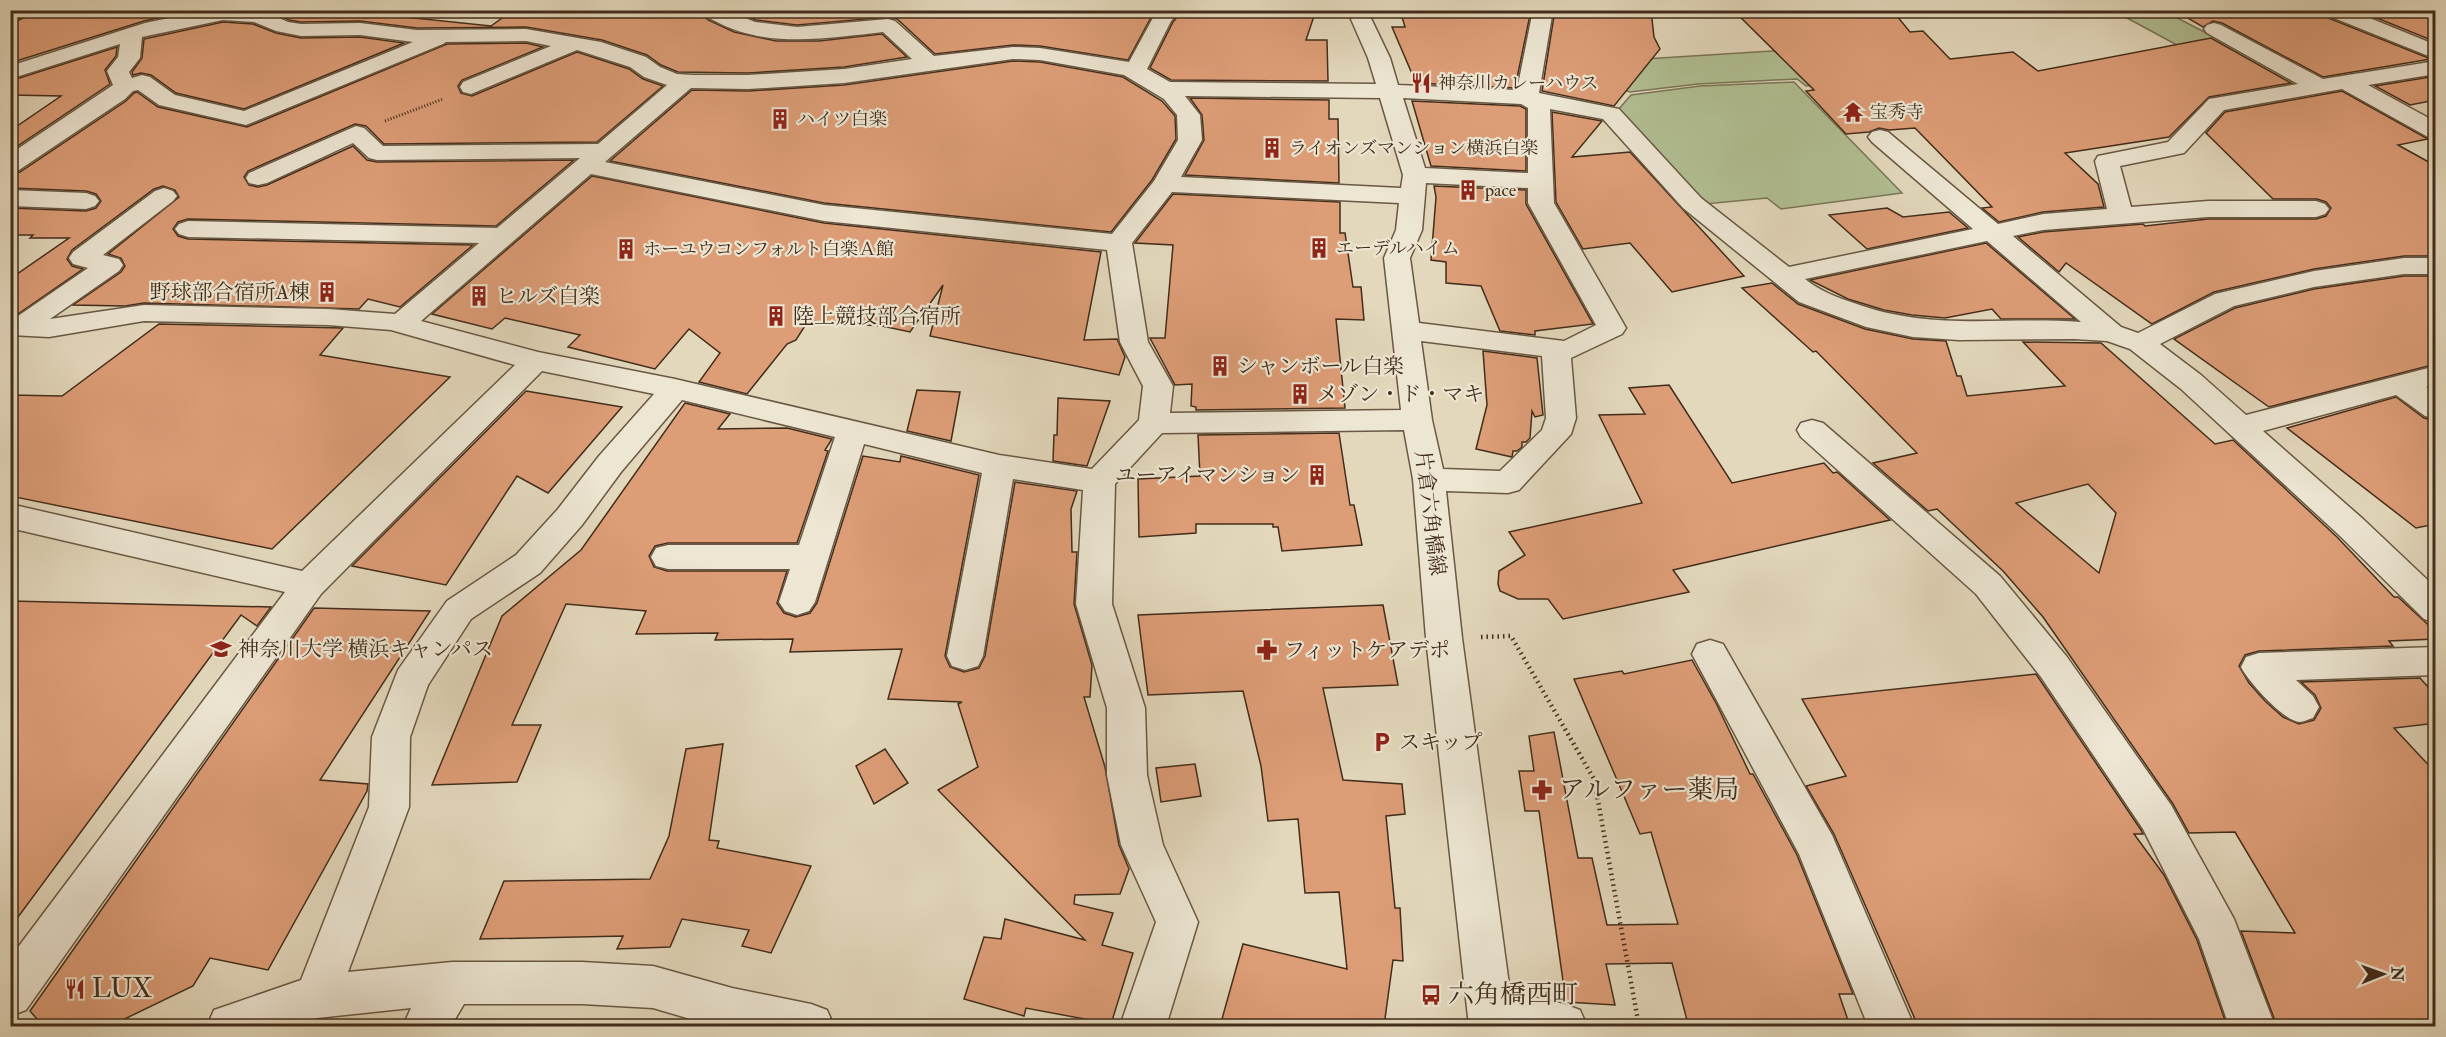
<svg xmlns="http://www.w3.org/2000/svg" width="2446" height="1037" viewBox="0 0 2446 1037" font-family="'IM FELL Double Pica','Noto Serif JP',serif">
	<style>
		.green { fill: #b1bf93; stroke: #7a7657; stroke-width: 1.5 }
		.building { fill: #dd9d77; stroke: #422d1b; stroke-width: 1.5; fill-rule: evenodd }
		.lines { fill: none; stroke-linecap: round; stroke-linejoin: round }
		.minor-casing { stroke: #6a5843; stroke-width: 3 }
		.path-far1 { stroke: #422d1b; stroke-width: 3; stroke-dasharray: 1 2; stroke-linecap: butt }
		.path { stroke: #422d1b; stroke-width: 4.5; stroke-dasharray: 1.5 4; stroke-linecap: butt }
		.minor { fill: #ede6d3; fill-rule: evenodd }
		.labels { text-anchor: middle; dominant-baseline: central; stroke-width: 4.5; stroke-linejoin: round; paint-order: stroke }
		.far-poi-label { font-size: 18px; fill: #422d1b; stroke: #ede6d3; text-anchor: start }
		.poi-label { font-size: 21px; fill: #422d1b; stroke: #ede6d3; text-anchor: start }
		.street-label { font-size: 21px; fill: #422d1b; stroke: #ede6d3 }
		.near-poi-label { font-size: 26px; fill: #422d1b; stroke: #ede6d3; text-anchor: start }
	</style>
	<rect width="100%" height="100%" fill="#e3d8bc"/>
	<filter id="stains"><feTurbulence type="fractalNoise" baseFrequency=".00333" numOctaves="4"/><feColorMatrix values="0 0 0 0 .2 0 0 0 0 .09 0 0 0 0 .02 0 0 0 .5 -.17"/></filter>
	<radialGradient id="worn" r=".72"><stop offset=".6" stop-color="#630" stop-opacity="0"/><stop offset="1" stop-color="#630" stop-opacity=".3"/></radialGradient>
	<g class="green">
		<polygon points="2164,11 2300,82 2262,91 2127,18"/>
		<polygon points="1854,46 1858,82 1806,86 1797,79 1698,84 1630,92 1589,78 1644,59"/>
		<polygon points="1794,82 1902,193 1781,209 1767,198 1705,204 1618,110 1631,95 1700,86"/>
	</g>
	<g class="building">
		<polygon points="41,10 194,10 144,21 10,63 10,24"/>
		<polygon points="268,10 413,10 404,17 491,26 513,10 698,10 708,20 734,32 776,41 819,41 882,34 907,57 844,67 748,73 678,72 661,65 647,55 602,40 526,27 417,28 360,21 301,22 289,20"/>
		<polygon points="733,10 1155,10 1128,60 1040,46 1013,45 935,54 897,19 889,17 797,25 756,20"/>
		<polygon points="1183,10 1316,10 1306,40 1327,40 1328,81 1171,80 1150,68 1173,22"/>
		<polygon points="1400,10 1531,10 1515,88 1416,83 1392,27 1405,27"/>
		<polygon points="1555,10 1651,10 1654,37 1660,49 1614,106 1542,91"/>
		<polygon points="1733,10 1892,10 1910,32 1923,31 1950,59 2013,52 2038,71 2211,38 2291,83 2209,97 2169,137 2065,153 2098,184 2104,207 2043,212 1999,222 1982,208 1992,207 1915,128 1889,130 1879,128 1869,132 1846,134 1806,91 1814,90"/>
		<polygon points="2174,10 2319,10 2323,16 2431,59 2323,77 2222,23 2213,21 2203,27"/>
		<polygon points="2357,10 2436,10 2436,42"/>
		<polygon points="223,22 253,24 276,33 301,38 360,37 404,43 244,109 176,93 151,75 141,73 133,75 132,72 142,58 144,39"/>
		<polygon points="526,43 543,47 462,80 458,86 461,93 472,96 577,52 629,69 643,79 663,86 597,142 384,144 366,126 355,124 248,171 244,177 249,185 258,187 267,185 353,146 367,160 377,162 574,160 496,226 188,219 178,222 173,229 178,236 188,239 473,245 400,307 368,299 359,309 144,303 125,306 73,305 121,272 125,266 121,258 108,254 179,197 175,190 163,186 154,189 72,250 67,259 72,266 83,269 15,316 10,315 10,279 69,238 30,238 33,235 10,235 10,208 86,211 96,208 101,201 96,194 86,191 10,188 10,174 20,172 126,101 134,93 137,92 158,107 247,127 447,44"/>
		<polygon points="117,47 116,56 105,70 110,84 10,151 10,131 61,96 10,95 10,81"/>
		<polygon points="1013,61 1040,62 1123,77 1162,101 1175,116 1176,139 1152,180 1111,232 824,203 610,161 692,90 748,91 844,85"/>
		<polygon points="2430,77 2436,80 2436,100 2410,105 2375,86"/>
		<polygon points="2342,91 2428,139 2398,145 2436,166 2436,256 2404,256 2314,269 2214,292 2152,324 2066,263 2059,272 2018,237 2043,232 2143,224 2145,226 2208,219 2316,219 2326,216 2331,208 2326,202 2317,199 2273,199 2206,133 2225,112"/>
		<polygon points="1190,98 1329,100 1329,119 1338,119 1339,183 1185,175 1204,140 1202,115"/>
		<polygon points="1412,101 1520,106 1526,109 1526,171 1431,166"/>
		<polygon points="1552,112 1602,121 1572,157 1630,152 1744,276 1672,292 1630,243 1583,249 1556,202"/>
		<polygon points="592,176 824,223 1101,252 1084,340 1117,339 1125,357 1119,375 930,336 943,285 910,332 882,326 808,321 796,340 787,344 747,394 699,382 720,353 689,329 655,369 568,347 580,335 505,318 492,329 432,314"/>
		<polygon points="1434,186 1526,190 1526,204 1593,324 1535,331 1535,335 1500,331 1481,286 1446,283 1446,262 1431,260 1436,197"/>
		<polygon points="1173,194 1340,202 1340,233 1345,233 1353,287 1361,287 1364,320 1336,319 1345,408 1196,410 1196,407 1191,406 1192,384 1175,385 1150,338 1165,338 1173,245 1135,243"/>
		<polygon points="1887,208 1903,217 1949,212 1968,228 1867,249 1829,215"/>
		<polygon points="1986,243 2075,319 2001,319 1992,309 1945,318 1912,315 1884,310 1848,299 1810,280"/>
		<polygon points="2404,276 2436,276 2436,364 2269,407 2174,339 2235,308 2314,289"/>
		<path d="M 1772,283 L 1798,304 L 1865,329 L 1913,339 L 1946,341 L 1957,376 L 1961,376 L 1967,396 L 2065,386 L 2023,342 L 2101,343 L 2215,444 L 2233,440 L 2337,537 L 2394,597 L 2398,597 L 2436,632 L 2436,639 L 2389,641 L 2393,646 L 2259,651 L 2245,655 L 2239,666 L 2249,683 L 2265,701 L 2283,717 L 2299,724 L 2314,720 L 2321,708 L 2315,695 L 2301,682 L 2420,678 L 2436,696 L 2436,723 L 2394,728 L 2436,773 L 2436,1026 L 2277,1026 L 2241,931 L 2295,933 L 2235,832 L 2189,833 L 2173,804 L 2043,617 L 2003,571 L 1937,509 L 1928,511 L 1873,463 L 1917,453 L 1816,351 L 1813,352 L 1742,288 ZM 2088,484 L 2116,513 L 2099,573 L 2016,503 Z"/>
		<polygon points="159,324 343,328 320,355 450,377 272,549 10,496 10,395 62,396"/>
		<polygon points="1483,351 1537,358 1543,415 1535,417 1532,411 1530,438 1526,442 1522,442 1522,447 1517,451 1513,451 1512,457 1476,449 1487,405"/>
		<polygon points="1669,385 1732,483 1824,463 1833,473 1837,472 1890,520 1673,570 1689,592 1563,619 1548,599 1518,599 1500,591 1498,584 1499,571 1525,555 1509,532 1642,503 1599,415 1645,414 1629,388"/>
		<polygon points="917,390 960,392 951,441 907,431"/>
		<polygon points="526,391 622,407 548,493 517,476 446,585 352,566"/>
		<polygon points="2396,397 2424,418 2436,421 2436,524 2416,528 2287,428"/>
		<polygon points="1058,398 1110,401 1087,466 1053,461 1054,435 1057,435"/>
		<polygon points="685,403 730,414 718,429 787,428 832,439 825,450 828,451 797,543 668,543 655,546 649,556 654,567 667,571 787,571 777,603 784,613 796,617 810,613 817,603 863,456 900,462 901,456 979,475 945,656 950,667 964,672 979,668 985,656 1015,482 1077,491 1071,509 1072,552 1077,552 1074,604 1092,665 1090,697 1084,697 1105,767 1119,845 1129,869 1120,894 1075,895 1074,904 1113,913 1102,945 1133,953 1111,1024 1026,1008 1024,1016 964,999 984,937 1001,939 1005,919 1085,940 938,790 978,767 958,704 962,702 888,699 902,649 790,652 793,639 715,640 718,633 636,634 646,611 566,604 512,725 541,725 517,782 432,785 502,616 581,550"/>
		<polygon points="1339,433 1350,505 1354,505 1362,545 1282,551 1278,527 1273,527 1273,524 1196,524 1196,533 1139,537 1138,479 1200,476 1198,435"/>
		<polygon points="10,601 271,607 257,626 241,615 10,928"/>
		<polygon points="1383,605 1398,685 1323,688 1343,780 1402,784 1405,814 1386,816 1395,908 1400,908 1403,961 1393,960 1384,1026 1220,1026 1243,944 1347,969 1339,892 1305,893 1298,819 1268,821 1261,766 1243,691 1148,695 1138,615"/>
		<polygon points="314,608 430,611 320,780 368,784 367,791 268,970 210,958 193,986 110,1026 43,1026 30,1011"/>
		<polygon points="1692,660 1717,705 1750,774 1753,774 1797,855 1853,994 1839,994 1850,1026 1688,1024 1672,963 1606,964 1615,1005 1566,1002 1539,811 1525,811 1519,771 1534,771 1529,736 1554,732 1578,858 1592,858 1607,925 1678,924 1651,832 1640,834 1574,679 1622,671 1624,674"/>
		<polygon points="2036,674 2141,830 2143,834 2134,834 2164,875 2197,940 2227,1026 1918,1026 1834,834 1806,786 1846,776 1802,699"/>
		<polygon points="723,744 709,840 719,841 717,848 811,866 771,953 742,946 749,930 682,919 670,947 617,949 623,936 480,939 504,881 650,879 669,836 686,749"/>
		<polygon points="885,749 908,783 874,804 856,766"/>
		<polygon points="1195,764 1201,796 1161,802 1156,768"/>
	</g>
	<g class="lines">
		<g class="minor-casing">
			<g id="minor">
				<polygon points="10,10 32,10 29,14 10,21"/>
				<path d="M 208,10 L 261,10 L 288,22 L 301,24 L 360,23 L 417,30 L 526,29 L 601,42 L 646,57 L 660,67 L 677,74 L 693,75 L 748,75 L 844,69 L 912,59 L 883,32 C 828,38 766,49 715,21 C 709,18 704,16 700,10 L 726,10 L 755,22 L 797,27 L 888,19 L 895,21 L 934,56 L 1013,47 L 1040,48 L 1129,62 L 1155,14 L 1158,10 L 1181,10 L 1171,21 L 1147,69 L 1170,82 L 1376,84 L 1368,58 L 1347,10 L 1367,10 L 1390,58 L 1398,85 L 1517,90 L 1533,10 L 1553,10 L 1539,93 L 1619,109 L 1701,198 L 1789,267 L 1973,229 L 1872,142 L 1868,137 L 1872,132 L 1880,130 L 1888,132 L 1998,224 L 2043,214 L 2107,209 L 2095,161 L 2098,156 L 2168,142 L 2209,99 L 2298,84 L 2207,33 L 2204,29 L 2207,25 L 2214,23 L 2221,25 L 2323,79 L 2436,61 L 2436,74 L 2368,85 L 2436,122 L 2436,139 L 2428,137 L 2342,89 L 2224,110 L 2184,153 L 2120,166 L 2131,207 L 2208,201 L 2316,201 L 2325,204 L 2329,209 L 2325,214 L 2316,217 L 2208,217 L 2043,230 L 2013,236 L 2121,327 L 2138,333 L 2215,294 L 2314,271 L 2404,258 L 2436,258 L 2436,274 L 2404,274 L 2314,287 L 2234,306 L 2160,344 L 2201,375 L 2246,415 L 2436,366 L 2436,385 L 2426,387 L 2436,394 L 2436,419 L 2425,416 L 2396,395 L 2263,431 L 2363,519 L 2436,588 L 2436,623 L 2424,619 L 2339,535 L 2181,389 L 2130,349 L 2107,341 L 2074,339 L 1959,340 L 1913,337 L 1866,327 L 1799,302 L 1683,208 L 1603,119 L 1550,109 L 1554,203 L 1626,328 L 1622,334 L 1571,358 L 1576,418 L 1571,434 L 1519,490 L 1508,493 L 1446,491 L 1462,638 L 1510,992 L 1564,1004 L 1580,1010 L 1587,1026 L 1469,1026 L 1426,638 L 1413,479 L 1404,430 L 1162,433 L 1115,484 L 1112,604 L 1145,708 L 1147,775 L 1163,845 L 1198,922 L 1166,1026 L 1120,1026 L 1156,922 L 1121,845 L 1107,775 L 1107,708 L 1076,604 L 1083,490 L 1013,479 L 983,656 L 978,666 L 965,670 L 952,666 L 947,656 L 982,473 L 864,444 L 815,602 L 809,611 L 797,615 L 785,611 L 779,602 L 790,569 L 668,569 L 656,566 L 651,557 L 656,548 L 668,545 L 799,545 L 835,437 L 682,400 L 621,472 L 582,525 L 540,573 L 471,619 L 428,685 L 410,737 L 409,807 L 348,972 L 452,962 L 582,962 L 653,966 L 732,988 L 811,1004 L 827,1010 L 834,1026 L 714,1026 L 653,1008 L 582,1004 L 464,1004 L 451,1026 L 403,1026 L 411,1008 L 317,1018 L 292,1026 L 207,1026 L 214,1010 L 301,980 L 369,807 L 372,737 L 398,670 L 447,601 L 516,555 L 558,509 L 599,456 L 654,394 L 542,371 L 321,594 L 26,1010 L 10,1016 L 10,958 L 285,592 L 10,528 L 10,504 L 302,571 L 515,365 L 391,330 L 328,325 L 144,321 L 49,337 L 10,335 L 10,317 L 15,318 L 88,268 L 73,264 L 69,258 L 73,252 L 155,191 L 164,188 L 173,191 L 177,196 L 173,201 L 103,255 L 119,259 L 123,265 L 119,271 L 50,319 L 144,305 L 328,309 L 395,314 L 479,243 L 188,237 L 179,234 L 175,229 L 179,224 L 188,221 L 497,228 L 580,158 L 377,160 L 369,158 L 353,143 L 267,183 L 258,185 L 249,183 L 246,178 L 249,173 L 356,126 L 364,128 L 383,146 L 598,144 L 667,85 L 644,77 L 630,67 L 577,50 L 471,94 L 463,92 L 460,87 L 463,82 L 551,46 L 526,41 L 446,42 L 443,44 L 246,125 L 159,105 L 138,90 L 133,91 L 125,99 L 19,170 L 10,172 L 10,154 L 113,85 L 107,71 L 118,57 L 120,44 L 10,79 L 10,66 L 145,23 ZM 223,20 L 254,22 L 276,31 L 301,36 L 360,35 L 413,42 L 244,111 L 175,95 L 150,77 L 142,75 L 132,78 L 129,72 L 140,58 L 142,37 ZM 1013,59 L 1040,60 L 1124,75 L 1164,99 L 1177,115 L 1178,140 L 1154,181 L 1112,234 L 824,205 L 605,162 L 691,88 L 748,89 L 844,83 ZM 1185,96 L 1380,98 L 1403,175 L 1401,188 L 1181,177 L 1202,140 L 1200,115 ZM 1403,98 L 1521,104 L 1528,108 L 1528,173 L 1425,168 ZM 591,174 L 824,221 L 1107,250 L 1120,342 L 1143,386 L 1139,420 L 1092,469 L 999,455 L 675,379 L 538,352 L 421,321 ZM 1426,183 L 1528,188 L 1528,203 L 1596,325 L 1564,341 L 1419,323 L 1410,258 L 1422,230 ZM 1172,192 L 1399,203 L 1396,230 L 1384,258 L 1401,410 L 1170,413 L 1173,386 L 1148,342 L 1132,243 ZM 1987,241 L 2081,322 C 2001,316 1933,332 1854,303 C 1836,297 1820,291 1805,279 ZM 1421,341 L 1542,356 L 1546,418 L 1542,430 L 1500,471 L 1443,469 L 1432,420 Z"/>
				<polygon points="2321,10 2350,10 2436,45 2436,59 2324,14"/>
				<polygon points="10,190 86,193 95,196 99,201 95,206 86,209 10,206"/>
				<polygon points="1812,420 1823,423 2000,576 2067,657 2171,805 2234,919 2275,1026 2229,1026 2199,939 2143,829 2041,677 1976,594 1801,437 1797,430 1801,423"/>
				<polygon points="1710,640 1723,644 1832,835 1914,1026 1868,1026 1799,854 1692,654 1697,644"/>
				<path d="M 2436,647 L 2436,675 L 2296,680 L 2313,696 L 2319,707 L 2313,718 C 2309,719 2303,722 2300,722 C 2283,721 2248,681 2241,667 L 2246,657 L 2259,653 Z"/>
			</g>
		</g>
		<polyline class="path-far1" points="385,121 443,99"/>
		<polyline class="path" points="1481,637 1511,636 1594,779 1639,1026"/>
		<use href="#minor" class="minor"/>
	</g>
	<defs>
		<g id="restaurant-bare" transform="scale(1.62)"><path d="M-5-6h1v4h1v-4h1v4h1v-4h1v5L-1.5 .5V6h-2V.5L-5-1ZM5-6V6H3V1.5H1.5Q1.5-4 5-6Z" fill="#8f2418" stroke="#ede6d3" stroke-width="2.5" paint-order="stroke"/></g>
		<g id="temple-bare" transform="scale(1.62)"><path d="M0-6L5-2H3V0L6.5 2.5H4V6H1.5V3h-3V6H-4V2.5H-6.5L-3 0V-2H-5Z" fill="#8f2418" stroke="#ede6d3" stroke-width="2.5" paint-order="stroke"/></g>
		<g id="building-bare" transform="scale(1.62)"><path d="M-4-6H4V6H1V3H-1V6H-4ZM-2.5-4.3h1.7v1.8h-1.7ZM.8-4.3h1.7v1.8H.8ZM-2.5-1h1.7V.8h-1.7ZM.8-1h1.7V.8H.8Z" fill="#8f2418" stroke="#ede6d3" stroke-width="2.5" paint-order="stroke"/></g>
		<g id="university-bare" transform="scale(1.62)"><path d="M0-5L7-2L0 1L-7-2ZM-4 1L0 2.5L4 1V4Q0 6-4 4Z" fill="#8f2418" stroke="#ede6d3" stroke-width="2.5" paint-order="stroke"/></g>
		<g id="pharmacy-bare" transform="scale(1.62)"><path d="M-2-6h4v4h4v4h-4v4h-4v-4h-4v-4h4Z" fill="#8f2418" stroke="#ede6d3" stroke-width="2.5" paint-order="stroke"/></g>
		<g id="parking-bare" transform="scale(1.62)"><path d="M-3.5-5.5H1a3.5 3.5 0 0 1 0 7H-1V5.5H-3.5ZM-1-3.4V-.6H.8a1.4 1.4 0 0 0 0-2.8Z" fill="#8f2418" stroke="#ede6d3" stroke-width="2.5" paint-order="stroke"/></g>
		<g id="bus-bare" transform="scale(1.62)"><path d="M-5-6H5V4H4V6H2V4H-2V6H-4V4H-5ZM-3.5-4V0h7V-4ZM-3.5 1.2v1.5H-2V1.2ZM2 1.2v1.5H3.5V1.2Z" fill="#8f2418" stroke="#ede6d3" stroke-width="2.5" paint-order="stroke"/></g>
	</defs>
	<g fill-rule="evenodd">
		<use href="#restaurant-bare" x="1421" y="83"/>
		<use href="#temple-bare" x="1853" y="112"/>
		<use href="#building-bare" x="780" y="119"/>
		<use href="#building-bare" x="1272" y="148"/>
		<use href="#building-bare" x="1468" y="190"/>
		<use href="#building-bare" x="1319" y="248"/>
		<use href="#building-bare" x="626" y="249"/>
		<use href="#building-bare" x="327" y="292"/>
		<use href="#building-bare" x="479" y="296"/>
		<use href="#building-bare" x="776" y="316"/>
		<use href="#building-bare" x="1220" y="366"/>
		<use href="#building-bare" x="1300" y="394"/>
		<use href="#building-bare" x="1317" y="475"/>
		<use href="#university-bare" x="221" y="649"/>
		<use href="#pharmacy-bare" x="1267" y="650"/>
		<use href="#parking-bare" x="1382" y="742"/>
		<use href="#pharmacy-bare" x="1542" y="790"/>
		<use href="#restaurant-bare" x="75" y="989"/>
		<use href="#bus-bare" x="1431" y="995"/>
	</g>
	<g class="labels">
		<g class="far-poi-label">
			<text x="1438" y="83">神奈川カレーハウス</text>
			<text x="1870" y="112">宝秀寺</text>
			<text x="797" y="119">ハイツ白楽</text>
			<text x="1289" y="148">ライオンズマンション横浜白楽</text>
			<text x="1485" y="190">pace</text>
			<text x="1336" y="248">エーデルハイム</text>
			<text x="643" y="249">ホーユウコンフォルト白楽Ａ館</text>
		</g>
		<g class="poi-label">
			<text x="310" y="292" text-anchor="end">野球部合宿所A棟</text>
			<text x="496" y="296">ヒルズ白楽</text>
			<text x="793" y="316">陸上競技部合宿所</text>
			<text x="1237" y="366">シャンボール白楽</text>
			<text x="1317" y="394">メゾン・ド・マキ</text>
			<text x="1300" y="475" text-anchor="end">ユーアイマンション</text>
			<text x="238" y="649">神奈川大学 横浜キャンパス</text>
			<text x="1284" y="650">フィットケアデポ</text>
			<text x="1399" y="742">スキップ</text>
		</g>
		<g class="street-label">
			<text transform="translate(1430 513) rotate(83)">片倉六角橋線</text>
		</g>
		<g class="near-poi-label">
			<text x="1559" y="790">アルファー薬局</text>
			<text x="92" y="989">LUX</text>
			<text x="1448" y="995">六角橋西町</text>
		</g>
	</g>
	<rect width="2446" height="1037" fill="none" stroke="#e3d8bc" stroke-width="36"/>
	<rect x="12" y="12" width="2422" height="1013" fill="none" stroke="#422d1b" stroke-width="3"/>
	<rect x="18" y="18" width="2410" height="1001" fill="none" stroke="#422d1b" stroke-width="1.5"/>
	<g transform="translate(2383 974) rotate(89)" stroke="#ede6d3" stroke-width="4.5" paint-order="stroke">
	<path d="M0-4.5L10 22L0 15L-10 22Z" fill="#422d1b"/>
	<text y="-9" font-size="16" font-weight="bold" text-anchor="middle" fill="#422d1b">N</text>
	</g>
	<rect width="100%" height="100%" filter="url(#stains)"/>
	<rect width="100%" height="100%" fill="url(#worn)"/>
</svg>
